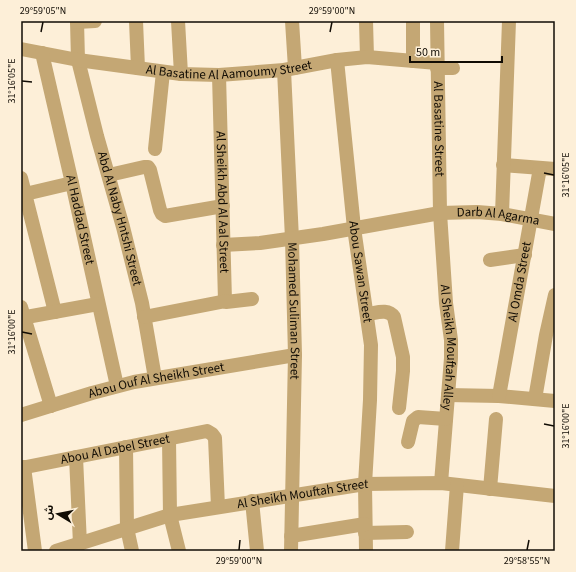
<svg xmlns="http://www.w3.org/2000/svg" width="576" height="572" viewBox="0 0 576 572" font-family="'Source Sans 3','Noto Sans Arabic',sans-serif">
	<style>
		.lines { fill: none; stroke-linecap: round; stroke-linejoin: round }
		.minor { stroke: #c4a774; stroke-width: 14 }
		.ticks { fill: none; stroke: #110c04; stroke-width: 1.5 }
		.labels { text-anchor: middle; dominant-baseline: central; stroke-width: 3.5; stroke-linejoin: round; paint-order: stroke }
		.street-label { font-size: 13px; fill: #110c04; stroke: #fdefd8 }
		.neatline { fill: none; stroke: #110c04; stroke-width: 1.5 }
		.ticks-label { font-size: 10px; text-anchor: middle; fill: #110c04 }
	</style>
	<rect width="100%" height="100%" fill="#fdefd8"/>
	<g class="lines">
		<g class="minor">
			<path id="s1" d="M 77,21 L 78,60 L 97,136 L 123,227 L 142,303 L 155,378"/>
			<polyline points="136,21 138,68"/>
			<polyline points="178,21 181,74"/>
			<polyline points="292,21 295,68"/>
			<polyline points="366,21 367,57"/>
			<path id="s2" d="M 437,21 L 440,213 L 446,303 L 451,340 L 451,358 L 441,483"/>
			<polyline points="77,22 95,21"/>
			<path id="s3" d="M 21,49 L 78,60 L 181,74 L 219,75 L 284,70 L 337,60 L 367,57 L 437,63"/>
			<path id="s4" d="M 42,53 L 72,183 L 117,386"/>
			<path id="s5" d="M 337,60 L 354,228 L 371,345 L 370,400 L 365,484 L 366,551"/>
			<polyline points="413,61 413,21"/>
			<polyline points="437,68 453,68"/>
			<path id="s6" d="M 284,70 L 292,239 L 295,355 L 291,551"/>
			<path id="s7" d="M 219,75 L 225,301 L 226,302 L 252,299"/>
			<polyline points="155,149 163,72"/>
			<polyline points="503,165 555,169"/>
			<polyline points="109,175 144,167 148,167 150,170 160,210 162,214 165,216 223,206"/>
			<polyline points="21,178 55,312"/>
			<polyline points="21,195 72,183"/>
			<polyline points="502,214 509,21"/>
			<path id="s8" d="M 223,245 L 260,243 L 323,234 L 440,213 L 477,212 L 502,214 L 555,224"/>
			<polyline points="490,260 525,255"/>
			<polyline points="21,307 51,406"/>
			<path d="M 367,314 C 376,313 388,308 394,317 L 403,357 L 403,371 L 399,408"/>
			<polyline points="144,317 226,301"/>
			<polyline points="21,318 98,304"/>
			<polyline points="448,395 499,396 555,401"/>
			<path id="s9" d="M 499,396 L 540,168"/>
			<polyline points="535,399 546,335 555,295"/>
			<path id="s10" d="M 21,415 L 92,393 L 134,382 L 295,355"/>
			<polyline points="169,439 170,515 179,551"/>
			<polyline points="408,442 413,421 418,417 446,419"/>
			<polyline points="126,447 127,528 132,551"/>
			<polyline points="76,457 80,544"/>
			<polyline points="24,467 35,551"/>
			<path id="s11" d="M 21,468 L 207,431 L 212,434 L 215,438 L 218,507"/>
			<polyline points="490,489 496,419"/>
			<polyline points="252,501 257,551"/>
			<polyline points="365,533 407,532"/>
			<polyline points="291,536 365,524"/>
			<path id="s12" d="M 56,551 L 170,515 L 365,484 L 441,483 L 555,496"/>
			<polyline points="452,551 457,485"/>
		</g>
	</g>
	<path class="ticks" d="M 41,32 L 43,22M 330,32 L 332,22M 22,81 L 32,82M 544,173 L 554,175M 22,332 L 32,334M 544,424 L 554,426M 239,550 L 240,540M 527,550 L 529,540"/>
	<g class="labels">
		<g class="street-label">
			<text stroke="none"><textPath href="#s3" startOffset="210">Al Basatine Al Aamoumy Street</textPath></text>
			<text stroke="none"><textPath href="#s2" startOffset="108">Al Basatine Street</textPath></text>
			<text stroke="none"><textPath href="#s7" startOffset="127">Al Sheikh Abd Al Aal Street</textPath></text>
			<text stroke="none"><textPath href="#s8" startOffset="278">Darb Al Agarma</textPath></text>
			<text stroke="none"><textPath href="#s1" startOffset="203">Abd Al Naby Hntshi Street</textPath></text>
			<text stroke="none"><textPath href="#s4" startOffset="171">Al Haddad Street</textPath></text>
			<text stroke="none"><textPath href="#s5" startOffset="213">Abou Sawan Street</textPath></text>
			<text stroke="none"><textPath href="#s9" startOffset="116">Al Omda Street</textPath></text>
			<text stroke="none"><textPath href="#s6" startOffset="241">Mohamed Suliman Street</textPath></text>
			<text stroke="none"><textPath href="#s2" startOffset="327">Al Sheikh Mouftah Alley</textPath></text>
			<text stroke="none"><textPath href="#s10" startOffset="140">Abou Ouf Al Sheikh Street</textPath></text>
			<text stroke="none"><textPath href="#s11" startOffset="96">Abou Al Dabel Street</textPath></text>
			<text stroke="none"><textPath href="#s12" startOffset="254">Al Sheikh Mouftah Street</textPath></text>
		</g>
	</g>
	<rect width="576" height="572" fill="none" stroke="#fdefd8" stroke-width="44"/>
	<g transform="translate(58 514) rotate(280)" stroke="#fdefd8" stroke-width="3" paint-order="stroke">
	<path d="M0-3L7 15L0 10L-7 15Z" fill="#110c04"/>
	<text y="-6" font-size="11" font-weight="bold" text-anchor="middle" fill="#110c04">ش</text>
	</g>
	<path d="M410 56v6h92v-6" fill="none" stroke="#110c04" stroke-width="2"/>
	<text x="416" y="56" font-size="12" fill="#110c04" stroke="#fdefd8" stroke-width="3" paint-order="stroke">50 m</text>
	<rect x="22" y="22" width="532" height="528" class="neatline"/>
	<g class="ticks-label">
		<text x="43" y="14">29°59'05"N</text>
		<text x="332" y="14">29°59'00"N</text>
		<text transform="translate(11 81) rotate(-90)" y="4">31°16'05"E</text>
		<text transform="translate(565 175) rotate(-90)" y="4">31°16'05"E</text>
		<text transform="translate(11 332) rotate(-90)" y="4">31°16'00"E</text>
		<text transform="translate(565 426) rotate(-90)" y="4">31°16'00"E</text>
		<text x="239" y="564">29°59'00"N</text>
		<text x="527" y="564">29°58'55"N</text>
	</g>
</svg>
